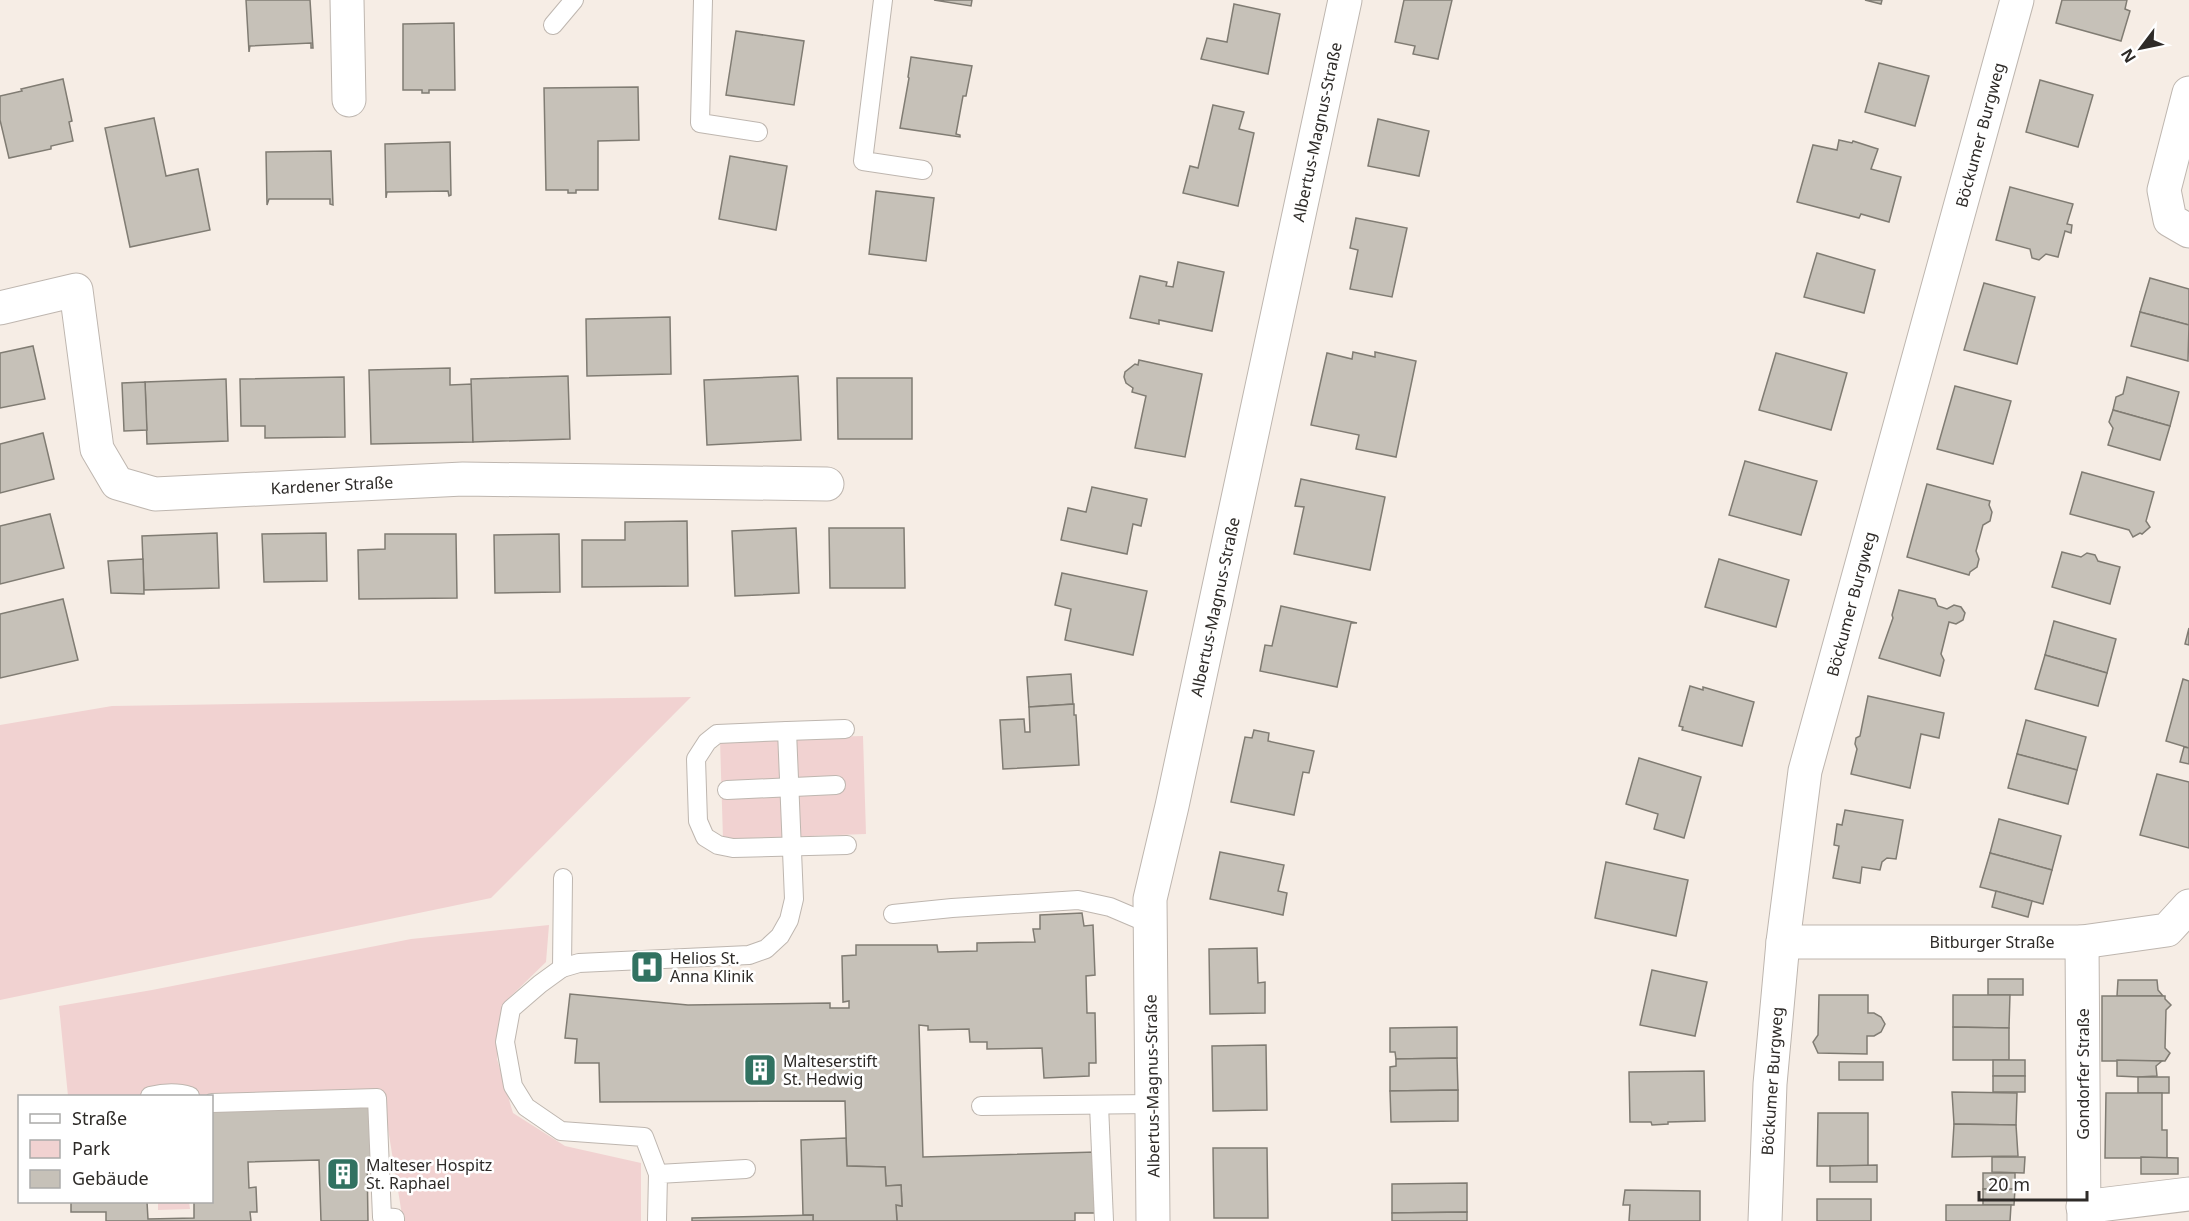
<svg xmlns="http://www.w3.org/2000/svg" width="2189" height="1221" viewBox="0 0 2189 1221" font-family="'Noto Sans',sans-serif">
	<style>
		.green { fill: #f1d2d1 }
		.building { fill: #c6c1b8; stroke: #807c73; stroke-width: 1.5 }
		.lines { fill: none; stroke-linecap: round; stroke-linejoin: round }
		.service-casing { stroke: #beb6af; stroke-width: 20 }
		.minor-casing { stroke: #beb6af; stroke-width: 35 }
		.service { stroke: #fff; stroke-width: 18 }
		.minor { stroke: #fff; stroke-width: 33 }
		.labels { text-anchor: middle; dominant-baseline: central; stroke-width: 5; stroke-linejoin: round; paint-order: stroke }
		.street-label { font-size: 16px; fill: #2e2b28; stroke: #fff }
		.poi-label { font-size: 16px; fill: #2e2b28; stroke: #fff; text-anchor: start }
	</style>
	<rect width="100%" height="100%" fill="#f6ede5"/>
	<g class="green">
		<polygon points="691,697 491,898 0,1000 0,725 112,706"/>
		<polygon points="863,736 866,834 723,839 720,740"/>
		<polygon points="549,925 546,962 505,1002 497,1059 513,1113 565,1146 641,1163 641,1221 403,1221 382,1092 212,1096 68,1096 59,1006 152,990 411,939"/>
		<polygon points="158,1202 189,1202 190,1209 158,1210"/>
	</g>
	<g class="building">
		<polygon points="246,0 310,0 313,48 311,48 311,43 250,46 249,52"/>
		<polygon points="934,0 972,0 971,6"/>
		<polygon points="1404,0 1452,0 1438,59 1413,54 1415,46 1395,42"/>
		<polygon points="1865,0 1882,0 1881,4"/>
		<polygon points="2062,0 2127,0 2125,9 2130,11 2121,41 2056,23"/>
		<polygon points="1234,4 1280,14 1268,74 1201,59 1207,38 1227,42"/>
		<polygon points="454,23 455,90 429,90 429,93 422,93 422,90 403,90 403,24"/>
		<polygon points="736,31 804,41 794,105 726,95"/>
		<polygon points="911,57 972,66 966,96 963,96 956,134 960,135 960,137 900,128 909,78 908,77"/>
		<polygon points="1879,63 1929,76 1915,126 1865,112"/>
		<polygon points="63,79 72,121 69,122 73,141 51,146 51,149 9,158 0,120 0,96 22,91 21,89"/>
		<polygon points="2040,80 2093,95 2078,147 2026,132"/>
		<polygon points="638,87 639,140 598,141 598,190 576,190 576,193 568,193 568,190 546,190 544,88"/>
		<polygon points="1213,105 1244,112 1239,129 1254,133 1238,206 1183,193 1190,166 1198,168"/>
		<polygon points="154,118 166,176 198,169 210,230 130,247 105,128"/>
		<polygon points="1378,119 1429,131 1419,176 1368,166"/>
		<polygon points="1839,140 1852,143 1853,141 1878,149 1871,169 1901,177 1889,222 1861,214 1859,218 1797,202 1813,145 1837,150"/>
		<polygon points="450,142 451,195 449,196 448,191 387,192 386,198 385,144"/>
		<polygon points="331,151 333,205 330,204 330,199 269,199 267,205 266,152"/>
		<polygon points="730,156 787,166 776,230 719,219"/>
		<polygon points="2010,187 2073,204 2067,224 2072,225 2071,233 2065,231 2058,257 2046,254 2039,260 2032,258 2030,249 1996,240"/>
		<polygon points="876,191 934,198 926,261 869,254"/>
		<polygon points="1356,218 1407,228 1392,297 1350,289 1358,250 1350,248"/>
		<polygon points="1817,253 1875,270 1864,313 1804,297"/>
		<polygon points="1178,262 1224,272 1212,331 1159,320 1159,324 1130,318 1140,276 1167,282 1166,286 1173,287"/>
		<polygon points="2150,278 2189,289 2189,325 2140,312"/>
		<polygon points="1984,283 2035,297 2017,364 1964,350"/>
		<polygon points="2140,312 2189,325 2188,361 2131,346"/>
		<polygon points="670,317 671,374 587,376 586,319"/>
		<polygon points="33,346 45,399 0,408 0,353"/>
		<polygon points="1353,352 1375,357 1375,352 1416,361 1396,457 1356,449 1359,435 1311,425 1327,353 1352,359"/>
		<polygon points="1776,353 1847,373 1831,430 1759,410"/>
		<polygon points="1139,360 1202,374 1185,457 1135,448 1146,396 1132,392 1133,388 1126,383 1124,377 1125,372 1135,364 1138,365"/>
		<polygon points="450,368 450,385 472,384 473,442 371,444 369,370"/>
		<polygon points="568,376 570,439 473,442 471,379"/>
		<polygon points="798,376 801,440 707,445 704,380"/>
		<polygon points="344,377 345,437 265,438 265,426 241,426 240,379"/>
		<polygon points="2127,377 2179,392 2170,426 2113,410 2116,397 2123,394"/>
		<polygon points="837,378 912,378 912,439 838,439"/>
		<polygon points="226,379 228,441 147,444 145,382"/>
		<polygon points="145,382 147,430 124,431 122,383"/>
		<polygon points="1955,386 2011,401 1993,464 1937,449"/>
		<polygon points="2113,410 2170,426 2160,460 2108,445 2113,428 2109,422"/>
		<polygon points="43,433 54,479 0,493 0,444"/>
		<polygon points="1745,461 1817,481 1801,535 1729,515"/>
		<polygon points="2082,472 2154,492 2146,521 2150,527 2142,534 2140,533 2133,537 2129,530 2070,514"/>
		<polygon points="1301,479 1385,497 1370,570 1294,554 1304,507 1295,506"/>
		<polygon points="1927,484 1990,501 1989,505 1992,512 1990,521 1983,525 1976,551 1979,559 1977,567 1970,572 1969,575 1907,557"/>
		<polygon points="1092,487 1147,499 1141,526 1133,524 1127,554 1061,540 1068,508 1086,512"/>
		<polygon points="50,514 64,568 0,584 0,526"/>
		<polygon points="687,521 688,586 582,587 582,540 625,540 625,522"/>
		<polygon points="796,528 799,593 735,596 732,531"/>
		<polygon points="829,528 904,528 905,588 830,588"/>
		<polygon points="217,533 219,588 144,590 142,536"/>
		<polygon points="326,533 327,581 264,582 262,534"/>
		<polygon points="385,534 456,534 457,598 359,599 358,550 385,549"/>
		<polygon points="559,534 560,592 495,593 494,535"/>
		<polygon points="2062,552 2081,557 2087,553 2095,555 2098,561 2120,567 2110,604 2052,587"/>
		<polygon points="143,559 144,594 111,593 108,561"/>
		<polygon points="1719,559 1789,580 1776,627 1705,607"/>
		<polygon points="1062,573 1147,591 1133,655 1065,640 1071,609 1055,605"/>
		<polygon points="1899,590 1935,599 1938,606 1947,609 1954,605 1961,607 1965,613 1963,620 1956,624 1949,622 1941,654 1944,660 1940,676 1879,658 1893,618 1892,615"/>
		<polygon points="63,599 78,660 0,678 0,614"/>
		<polygon points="1281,606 1357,623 1351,623 1337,687 1260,671 1265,645 1272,646"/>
		<polygon points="2054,621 2116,639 2107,673 2045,655"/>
		<polygon points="2189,628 2189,645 2185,644"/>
		<polygon points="2045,655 2107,673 2098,706 2035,689"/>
		<polygon points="1071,674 1073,704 1029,707 1027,677"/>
		<polygon points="2183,679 2189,681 2189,748 2166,741"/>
		<polygon points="1690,686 1703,690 1703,687 1754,702 1742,746 1682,730 1683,727 1679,726"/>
		<polygon points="1868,696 1944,713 1939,738 1921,734 1910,788 1851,774 1857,749 1855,744 1856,738 1860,736"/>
		<polygon points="1074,704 1074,715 1076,715 1079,765 1003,769 1000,720 1024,719 1025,732 1030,732 1029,707"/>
		<polygon points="2026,720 2086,737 2077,770 2017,754"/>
		<polygon points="1254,730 1269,733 1268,741 1314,751 1309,773 1303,772 1294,815 1231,802 1245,737 1252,738"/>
		<polygon points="2184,747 2189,748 2189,764 2180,762"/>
		<polygon points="2017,754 2077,770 2068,804 2008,788"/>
		<polygon points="1639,758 1701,777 1684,838 1654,829 1658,814 1626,804"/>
		<polygon points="2157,774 2189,782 2189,848 2140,835"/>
		<polygon points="1845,810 1903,820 1896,859 1887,858 1882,862 1880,870 1862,867 1860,883 1833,878 1839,846 1834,845 1837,824 1842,825"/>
		<polygon points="1999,819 2061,836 2052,870 1990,853"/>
		<polygon points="1220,852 1284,865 1278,891 1287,893 1283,915 1210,899"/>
		<polygon points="1990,853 2052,870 2043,904 1980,887"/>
		<polygon points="1606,862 1688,880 1676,936 1595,918"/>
		<polygon points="1996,891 2032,901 2028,917 1992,907"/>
		<polygon points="1082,913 1084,926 1093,925 1095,975 1086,976 1087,1013 1095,1013 1096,1063 1089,1063 1089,1076 1044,1078 1042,1048 987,1049 987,1042 970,1042 969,1029 928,1030 928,1026 919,1025 923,1157 1096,1152 1097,1213 1075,1213 1075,1221 897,1221 896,1205 902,1206 901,1185 886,1186 885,1167 847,1166 845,1101 600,1102 599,1063 575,1063 577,1039 565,1038 570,994 688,1005 830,1003 830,1008 849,1008 849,1001 843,1002 842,956 856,955 856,945 937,945 938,952 977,951 977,943 1035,942 1033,929 1040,929 1040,915"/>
		<polygon points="1257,948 1258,983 1265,982 1265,1013 1210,1014 1209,949"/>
		<polygon points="1652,970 1707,982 1695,1036 1640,1025"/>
		<rect x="1988" y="979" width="35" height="16"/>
		<polygon points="2118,980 2157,980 2158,990 2163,996 2117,996"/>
		<polygon points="1819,995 1868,995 1868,1013 1874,1013 1881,1017 1885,1024 1881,1032 1874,1036 1867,1036 1867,1054 1818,1053 1813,1042 1818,1035"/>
		<polygon points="1953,995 2010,995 2009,1028 1953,1027"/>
		<polygon points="2102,996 2165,996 2165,999 2171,1005 2166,1010 2165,1048 2170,1053 2165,1061 2102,1061"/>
		<polygon points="1457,1027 1457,1058 1396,1059 1395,1052 1390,1052 1390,1028"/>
		<polygon points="1953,1027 2009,1028 2009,1060 1953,1060"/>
		<polygon points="1266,1045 1267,1110 1213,1111 1212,1046"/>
		<polygon points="1457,1058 1458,1090 1390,1091 1390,1067 1396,1066 1396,1059"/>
		<rect x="1993" y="1060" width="32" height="16"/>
		<polygon points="2117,1060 2162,1061 2156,1066 2157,1076 2138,1077 2117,1076"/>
		<rect x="1839" y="1062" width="44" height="18"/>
		<polygon points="1704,1071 1705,1121 1668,1122 1668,1124 1652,1125 1651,1122 1630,1122 1629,1072"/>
		<rect x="1993" y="1076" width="32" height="16"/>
		<rect x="2138" y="1077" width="31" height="16"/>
		<polygon points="1458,1090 1458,1121 1391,1122 1390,1091"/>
		<polygon points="1952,1092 2017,1093 2016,1125 1954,1124"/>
		<polygon points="2106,1093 2162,1093 2162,1130 2167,1130 2167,1158 2105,1158"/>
		<polygon points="373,1104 374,1158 367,1158 368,1221 321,1221 319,1160 248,1162 249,1188 256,1187 257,1212 250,1212 251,1221 106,1221 106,1212 71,1212 71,1202 147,1202 148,1219 194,1218 194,1202 212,1202 212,1107"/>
		<polygon points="1818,1113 1868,1113 1868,1166 1817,1166"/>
		<polygon points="1954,1124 2016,1125 2018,1156 1952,1157"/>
		<polygon points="846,1138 847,1166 885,1167 886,1186 901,1185 902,1206 896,1205 897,1221 813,1221 813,1215 803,1215 801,1140"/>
		<polygon points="1213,1148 1267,1148 1268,1218 1214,1218"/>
		<polygon points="1992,1157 2025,1157 2024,1173 1992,1172"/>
		<polygon points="2141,1157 2178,1158 2178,1174 2141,1174"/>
		<polygon points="1877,1165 1877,1182 1830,1182 1830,1166"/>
		<rect x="1983" y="1173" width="32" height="16"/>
		<polygon points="1467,1183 1467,1212 1392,1213 1392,1184"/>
		<polygon points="1983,1189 2015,1189 2014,1205 1983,1205"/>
		<polygon points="1625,1190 1700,1191 1700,1221 1629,1221 1630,1205 1623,1205"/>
		<rect x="1817" y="1199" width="54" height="22"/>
		<polygon points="1946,1205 2011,1205 2010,1221 1946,1221"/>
		<polygon points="1467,1212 1467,1221 1392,1221 1392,1213"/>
		<polygon points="813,1215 813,1221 692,1221 692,1218"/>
	</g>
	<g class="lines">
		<g class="service-casing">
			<g id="service">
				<polyline points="703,0 700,123 758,132"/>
				<polyline points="883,0 863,161 923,170"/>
				<polyline points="553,25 574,0"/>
				<polyline points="787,731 845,729"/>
				<polyline points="727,790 836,785"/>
				<polyline points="563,878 562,968 540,984 511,1009 505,1042 513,1086 526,1107 561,1131 644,1137 658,1174"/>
				<polyline points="893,914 952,908 1078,900 1110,907 1150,924"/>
				<polyline points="562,968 579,963 749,955 766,949 780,936 789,920 794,899 787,731 717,734 707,742 696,759 698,821 705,837 718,845 733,848 847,845"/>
				<path d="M 150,1096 C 163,1093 177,1092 190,1096"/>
				<polyline points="212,1103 377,1098 382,1217 395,1218 395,1221"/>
				<polyline points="1099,1105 1104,1221"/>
				<polyline points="981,1106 1152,1104"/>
				<polyline points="657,1221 658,1174 746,1169"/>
			</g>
		</g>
		<g class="minor-casing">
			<g id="minor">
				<polyline points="347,0 349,100"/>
				<polyline points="2189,93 2164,190 2170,220 2189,231"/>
				<polyline points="0,308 76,290 97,449 117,483 155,494 463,479 827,484"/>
				<polyline points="1783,942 2082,942 2167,930 2189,906"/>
				<polyline points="2082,942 2084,1221"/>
				<polyline points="2083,1207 2189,1194"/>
				<polyline points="1153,1221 1150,899 1172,806 1345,0"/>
				<polyline points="1765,1221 1770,1084 1783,942 1805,771 2017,0"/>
			</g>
		</g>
		<use href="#service" class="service"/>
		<use href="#minor" class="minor"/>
	</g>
	<defs>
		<g id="hospital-square" transform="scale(1.725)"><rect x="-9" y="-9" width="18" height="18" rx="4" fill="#317261" stroke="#fff"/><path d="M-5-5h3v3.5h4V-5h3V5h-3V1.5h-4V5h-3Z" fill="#fff"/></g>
		<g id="building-square" transform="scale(1.725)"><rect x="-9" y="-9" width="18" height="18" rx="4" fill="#317261" stroke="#fff"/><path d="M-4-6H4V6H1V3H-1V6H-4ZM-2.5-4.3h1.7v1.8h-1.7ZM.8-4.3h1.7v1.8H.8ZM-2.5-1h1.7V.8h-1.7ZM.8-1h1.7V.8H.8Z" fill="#fff"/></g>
	</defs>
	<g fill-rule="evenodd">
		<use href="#hospital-square" x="647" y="967"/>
		<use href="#building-square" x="760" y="1070"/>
		<use href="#building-square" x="343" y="1174"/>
	</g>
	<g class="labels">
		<g class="street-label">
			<text transform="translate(1317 132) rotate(-78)">Albertus-Magnus-Straße</text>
			<text transform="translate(1980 135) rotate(-75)">Böckumer Burgweg</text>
			<text transform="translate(332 485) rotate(-3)">Kardener Straße</text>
			<text transform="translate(1851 604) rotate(-75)">Böckumer Burgweg</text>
			<text transform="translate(1215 607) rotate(-78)">Albertus-Magnus-Straße</text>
			<text x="1992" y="942">Bitburger Straße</text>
			<text transform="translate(2083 1074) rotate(-90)">Gondorfer Straße</text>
			<text transform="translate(1772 1081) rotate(-86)">Böckumer Burgweg</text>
			<text transform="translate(1152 1086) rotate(-91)">Albertus-Magnus-Straße</text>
		</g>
		<g class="poi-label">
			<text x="670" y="958">Helios St.<tspan x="670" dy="18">Anna Klinik</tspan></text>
			<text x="783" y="1061">Malteserstift<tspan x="783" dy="18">St. Hedwig</tspan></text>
			<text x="366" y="1165">Malteser Hospitz<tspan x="366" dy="18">St. Raphael</tspan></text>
		</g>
	</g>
	<rect x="18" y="1095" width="195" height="108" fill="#ffffff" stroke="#abaaa9" stroke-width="1.5"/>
	<rect x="30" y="1114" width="30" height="9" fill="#ffffff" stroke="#abaaa9" stroke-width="1.5"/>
	<text x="72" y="1125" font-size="18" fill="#2e2b28">Straße</text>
	<rect x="30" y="1140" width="30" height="18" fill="#f1d2d1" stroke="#abaaa9" stroke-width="1.5"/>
	<text x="72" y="1155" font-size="18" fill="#2e2b28">Park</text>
	<rect x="30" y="1170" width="30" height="18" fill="#c6c1b8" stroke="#abaaa9" stroke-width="1.5"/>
	<text x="72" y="1185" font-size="18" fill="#2e2b28">Gebäude</text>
	<g transform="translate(2141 48) rotate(238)" stroke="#ffffff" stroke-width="4.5" paint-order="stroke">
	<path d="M0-4.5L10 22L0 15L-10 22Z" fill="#2e2b28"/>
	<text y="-9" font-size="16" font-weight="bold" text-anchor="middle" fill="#2e2b28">N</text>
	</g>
	<path d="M1979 1191v9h108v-9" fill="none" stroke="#2e2b28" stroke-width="3"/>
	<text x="1988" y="1191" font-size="18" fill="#2e2b28" stroke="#ffffff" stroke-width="4.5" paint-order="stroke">20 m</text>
</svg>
